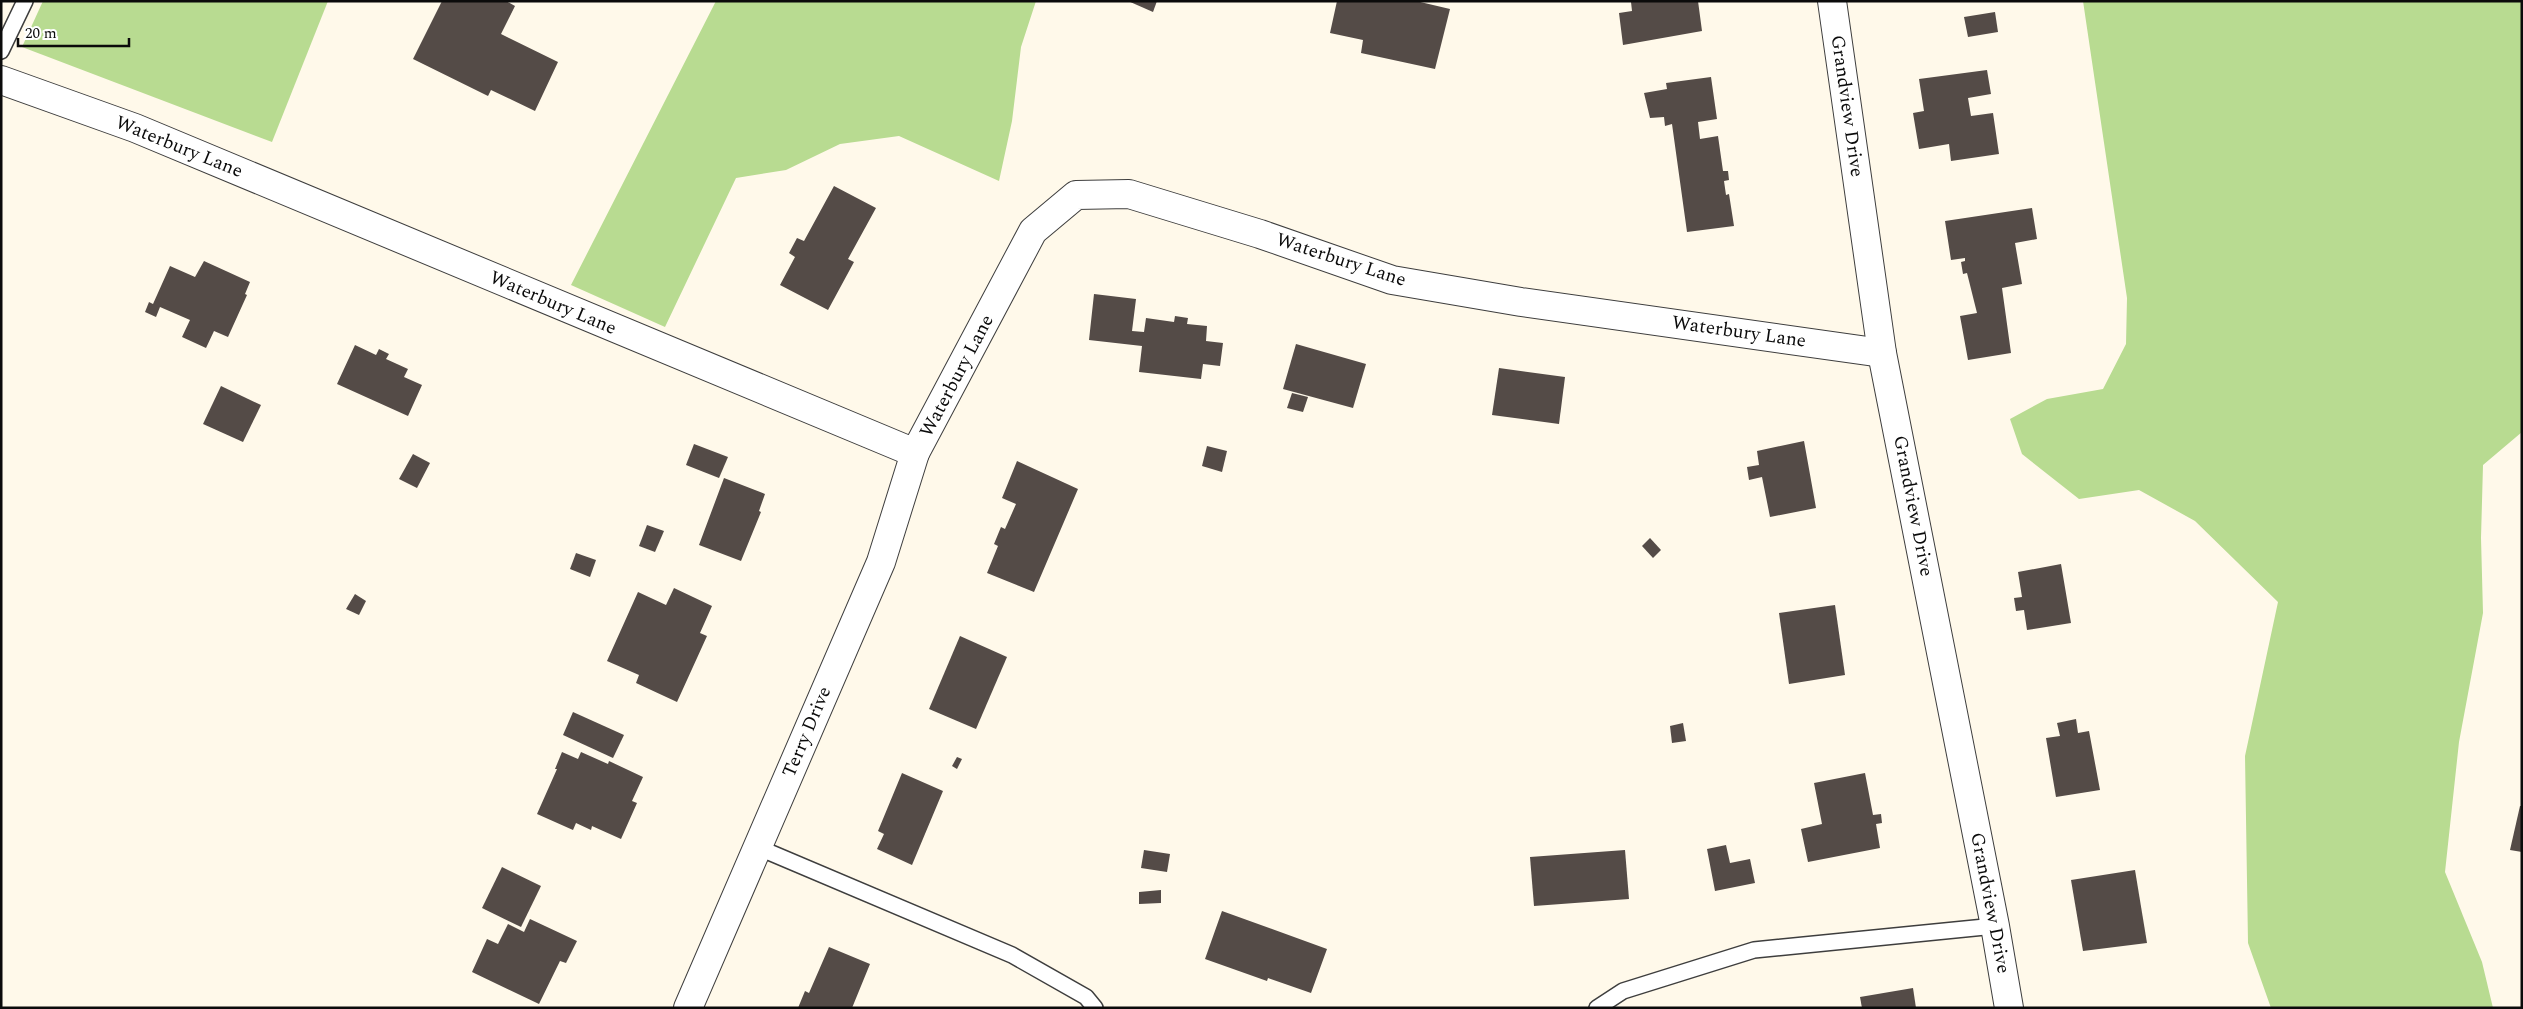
<svg xmlns="http://www.w3.org/2000/svg" width="2523" height="1009" viewBox="0 0 2523 1009" font-family="Spectral,serif">
	<style>
		.forest { fill: #b8db91 }
		.building { fill: #544b47 }
		.lines { fill: none; stroke-linecap: round; stroke-linejoin: round }
		.service-casing { stroke: #3e3e3e; stroke-width: 18 }
		.minor-casing { stroke: #3e3e3e; stroke-width: 30 }
		.service { stroke: #fff; stroke-width: 15 }
		.minor { stroke: #fff; stroke-width: 28 }
		.labels { text-anchor: middle; dominant-baseline: central; stroke-width: 5; stroke-linejoin: round; paint-order: stroke }
		.street-label { font-size: 19px; fill: #0b0b0b; stroke: #fff }
	</style>
	<rect width="100%" height="100%" fill="#fff9ea"/>
	<g class="forest">
		<polygon points="43,1 328,1 272,142 22,47"/>
		<polygon points="716,1 1036,1 1021,47 1012,121 999,181 899,136 840,144 786,170 736,178 665,327 571,285"/>
		<polygon points="2083,1 2522,1 2522,432 2483,465 2481,538 2483,613 2459,742 2445,872 2482,962 2493,1008 2271,1008 2248,943 2245,756 2278,602 2195,521 2139,490 2079,499 2022,454 2010,419 2047,399 2103,389 2126,344 2127,298"/>
	</g>
	<g class="building">
		<polygon points="442,1 506,1 515,6 501,34 558,62 535,111 491,90 488,96 413,59"/>
		<polygon points="1128,1 1157,1 1153,12"/>
		<polygon points="1337,1 1416,1 1450,9 1435,69 1361,53 1363,40 1330,33"/>
		<polygon points="1698,1 1702,31 1623,45 1619,13 1632,11 1631,2"/>
		<polygon points="1995,12 1998,32 1968,37 1964,17"/>
		<polygon points="1987,70 1991,94 1968,98 1971,116 1993,113 1999,154 1951,161 1949,144 1919,149 1913,113 1924,111 1919,79"/>
		<polygon points="1711,77 1717,119 1698,122 1700,139 1718,136 1723,171 1728,171 1729,180 1724,181 1726,195 1729,194 1734,226 1687,232 1672,124 1665,126 1664,117 1650,118 1644,93 1667,89 1666,83"/>
		<polygon points="834,186 876,208 848,259 854,262 828,310 780,285 795,257 789,253 797,238 804,241"/>
		<polygon points="2032,208 2037,239 2015,243 2022,284 2002,288 2011,353 1968,360 1960,316 1977,313 1967,273 1963,274 1961,262 1965,261 1965,258 1951,260 1945,221"/>
		<polygon points="204,261 250,282 245,294 247,295 228,337 214,331 206,348 182,337 190,320 160,307 156,317 145,312 149,302 153,304 170,266 195,277"/>
		<polygon points="1094,294 1136,299 1132,331 1144,332 1146,318 1174,322 1175,316 1188,318 1187,324 1207,326 1206,341 1223,343 1220,366 1203,364 1201,379 1139,372 1142,346 1089,340"/>
		<polygon points="1296,344 1366,364 1353,408 1283,389"/>
		<polygon points="355,345 376,355 379,349 389,354 386,359 408,369 404,377 422,385 408,416 337,384"/>
		<polygon points="1499,368 1565,377 1559,424 1492,415"/>
		<polygon points="221,386 261,405 243,442 203,424"/>
		<polygon points="1292,393 1308,397 1303,412 1287,408"/>
		<polygon points="1804,441 1816,508 1770,517 1762,477 1749,480 1747,467 1759,465 1757,451"/>
		<polygon points="694,444 728,457 719,478 686,465"/>
		<polygon points="1207,446 1227,451 1222,472 1202,466"/>
		<polygon points="413,454 430,463 417,488 399,479"/>
		<polygon points="1017,461 1078,489 1034,592 987,573 998,546 994,544 1001,527 1005,529 1016,504 1002,498"/>
		<polygon points="724,478 765,494 759,511 761,512 741,561 699,545"/>
		<polygon points="647,525 664,531 655,552 639,546"/>
		<polygon points="1650,538 1661,550 1653,558 1642,546"/>
		<polygon points="576,553 596,560 590,577 570,569"/>
		<polygon points="2061,564 2071,623 2027,630 2024,610 2016,611 2014,598 2022,597 2018,572"/>
		<polygon points="674,588 712,606 700,633 707,636 677,702 636,683 639,675 607,661 638,592 666,605"/>
		<polygon points="355,594 366,601 359,615 346,609"/>
		<polygon points="1835,605 1845,675 1789,684 1779,613"/>
		<polygon points="960,636 1007,657 976,729 929,709"/>
		<polygon points="573,712 624,735 613,758 563,735"/>
		<polygon points="2076,719 2078,733 2089,731 2100,790 2056,797 2046,738 2060,736 2057,723"/>
		<polygon points="1683,723 1686,741 1672,743 1670,726"/>
		<polygon points="562,752 578,759 581,752 608,764 609,761 643,777 632,801 637,803 621,839 592,826 591,830 576,823 573,830 537,814 557,769 555,769"/>
		<polygon points="957,757 962,759 957,769 952,766"/>
		<polygon points="902,773 943,791 912,865 877,849 884,834 878,831"/>
		<polygon points="1865,773 1873,815 1881,814 1882,823 1876,824 1880,848 1808,862 1801,829 1822,824 1814,783"/>
		<polygon points="2520,806 2522,806 2522,852 2510,850"/>
		<polygon points="1726,845 1730,863 1750,859 1755,883 1715,891 1707,849"/>
		<polygon points="1144,850 1170,854 1167,872 1141,868"/>
		<polygon points="1625,850 1629,899 1534,906 1530,857"/>
		<polygon points="502,867 541,886 521,927 482,908"/>
		<polygon points="2135,870 2147,943 2083,951 2071,880"/>
		<polygon points="1161,890 1161,903 1139,904 1139,892"/>
		<polygon points="1222,911 1327,949 1311,993 1268,978 1267,981 1205,959"/>
		<polygon points="530,919 577,941 566,963 560,961 539,1004 472,972 487,939 498,944 508,924 524,932"/>
		<polygon points="829,947 870,964 852,1008 798,1008 805,991 809,993"/>
		<polygon points="1913,988 1916,1008 1862,1008 1860,997"/>
	</g>
	<g class="lines">
		<g class="service-casing">
			<g id="service">
				<polyline points="1,51 25,1"/>
				<polyline points="757,847 1012,955 1086,997 1095,1008"/>
				<polyline points="1597,1008 1623,991 1754,950 1995,926"/>
			</g>
		</g>
		<g class="minor-casing">
			<g id="minor">
				<polyline points="1832,1 1882,353 1995,926 2009,1008"/>
				<polyline points="1,80 135,128 915,453 1033,231 1076,195 1129,194 1260,234 1392,280 1521,302 1882,353"/>
				<polyline points="688,1008 881,562 915,453"/>
			</g>
		</g>
		<use href="#service" class="service"/>
		<use href="#minor" class="minor"/>
	</g>
	<g class="labels">
		<g class="street-label">
			<text transform="translate(1847 106) rotate(82)">Grandview Drive</text>
			<text transform="translate(179 147) rotate(22)">Waterbury Lane</text>
			<text transform="translate(1341 260) rotate(18)">Waterbury Lane</text>
			<text transform="translate(553 303) rotate(23)">Waterbury Lane</text>
			<text transform="translate(1739 332) rotate(8)">Waterbury Lane</text>
			<text transform="translate(957 376) rotate(-62)">Waterbury Lane</text>
			<text transform="translate(1913 506) rotate(79)">Grandview Drive</text>
			<text transform="translate(807 732) rotate(-67)">Terry Drive</text>
			<text transform="translate(1990 903) rotate(79)">Grandview Drive</text>
		</g>
	</g>
	<rect width="2523" height="1009" fill="none" stroke="#0b0b0b" stroke-width="5"/>
	<path d="M18 38v8h111v-8" fill="none" stroke="#0b0b0b" stroke-width="2.5"/>
	<text x="25" y="38" font-size="15" fill="#0b0b0b" stroke="#ffffff" stroke-width="4" paint-order="stroke">20 m</text>
</svg>
